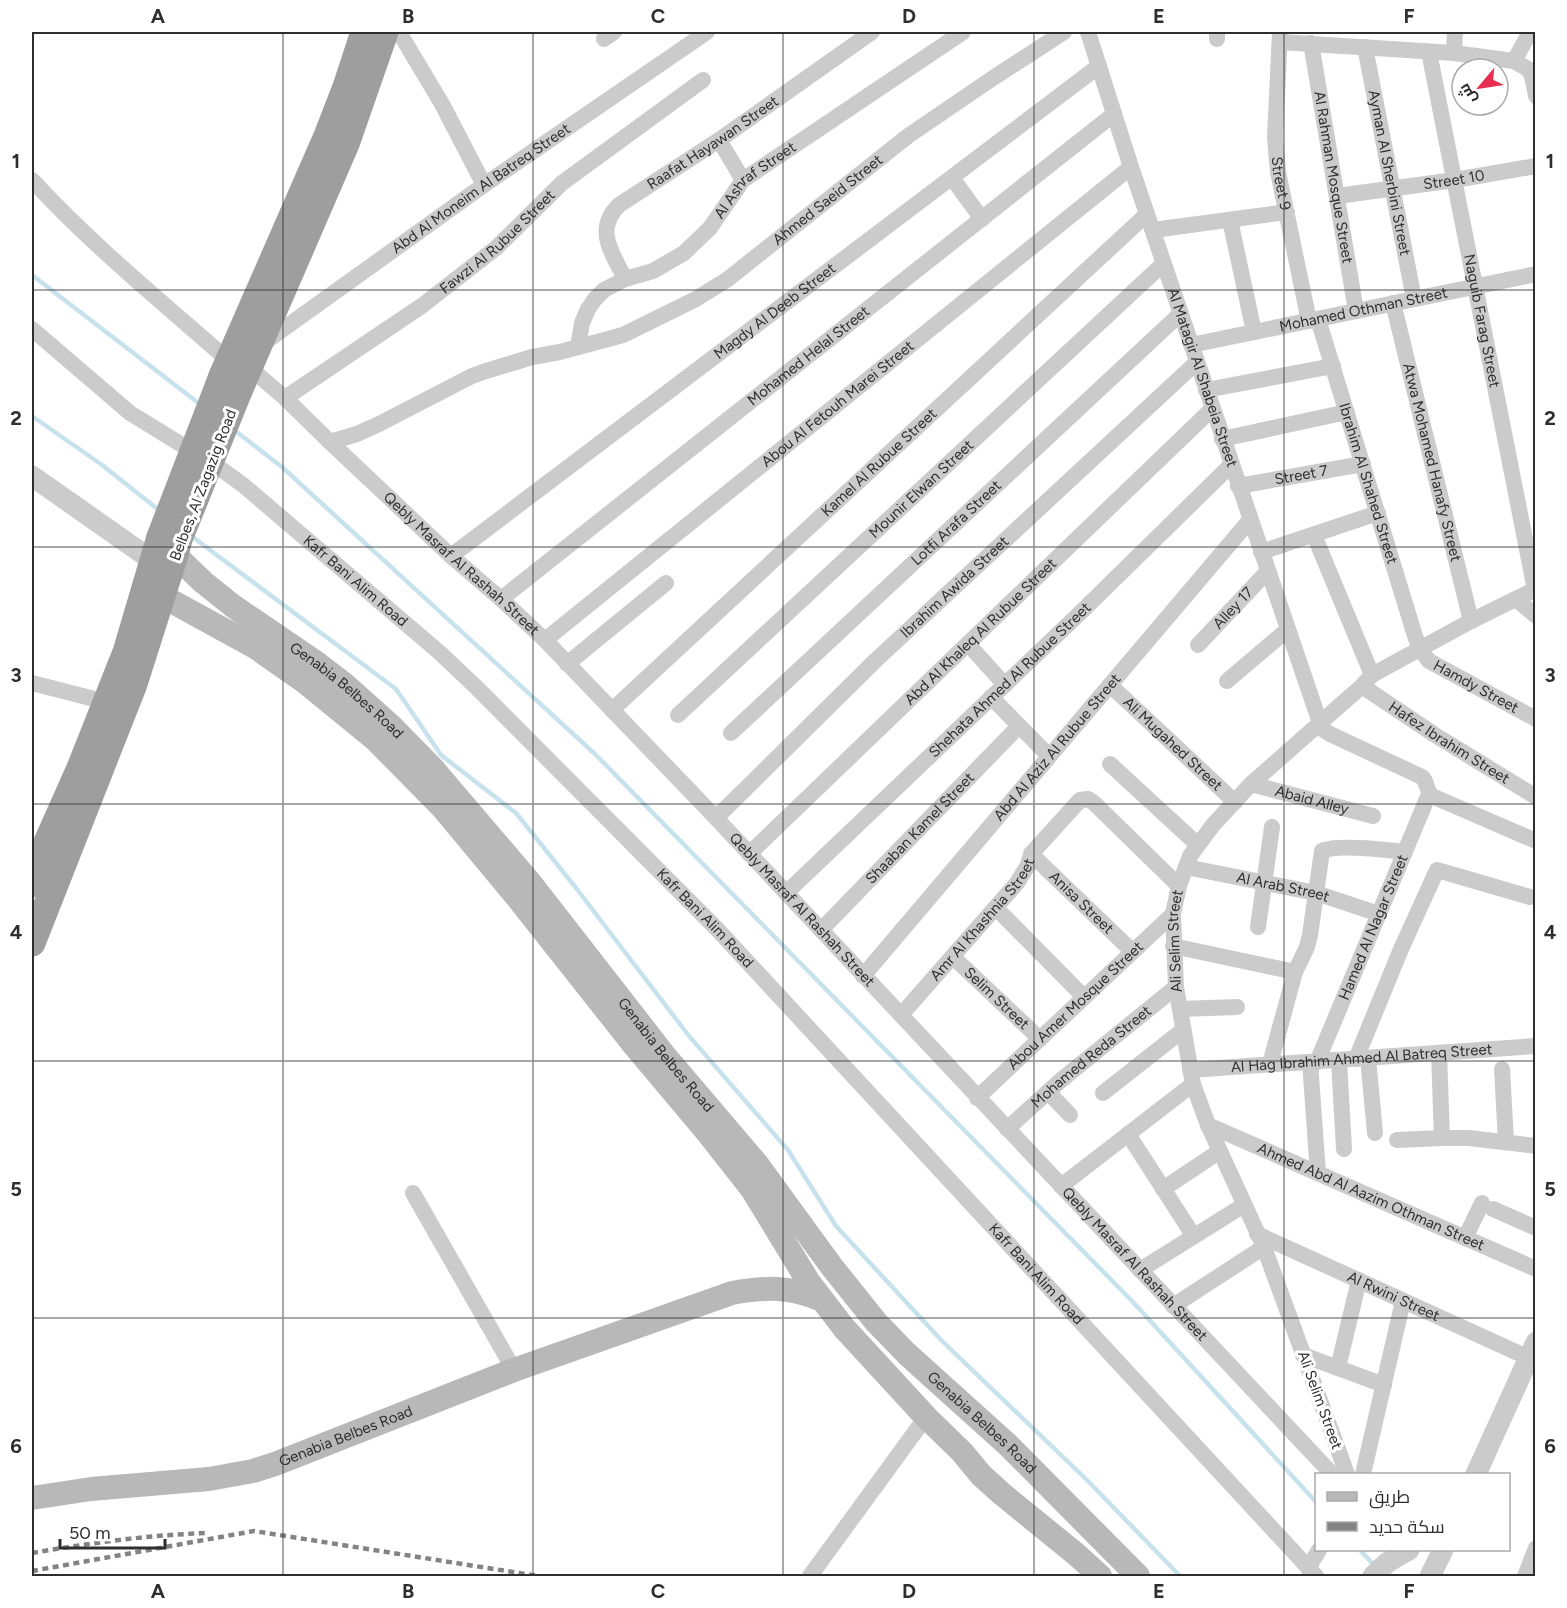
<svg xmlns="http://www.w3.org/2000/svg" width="1567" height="1608" viewBox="0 0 1567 1608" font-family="Figtree,Cairo,sans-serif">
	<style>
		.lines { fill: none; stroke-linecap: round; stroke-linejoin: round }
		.stream { stroke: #c7e2ec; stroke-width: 4.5 }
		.minor { stroke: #cbcbcb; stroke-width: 16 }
		.tertiary { stroke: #cbcbcb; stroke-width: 21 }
		.secondary { stroke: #b8b8b8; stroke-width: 24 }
		.trunk { stroke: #9e9e9e; stroke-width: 27 }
		.rail { stroke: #838383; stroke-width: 4.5; stroke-dasharray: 6 4.5; stroke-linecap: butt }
		.trunk-bridge { stroke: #9e9e9e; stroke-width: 27 }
		.grid { fill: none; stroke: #2e2e2e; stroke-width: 1.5; stroke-opacity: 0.55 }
		.labels { text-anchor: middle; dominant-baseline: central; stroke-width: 6; stroke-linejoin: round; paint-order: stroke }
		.street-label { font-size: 15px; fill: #2e2e2e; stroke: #fff }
		.neatline { fill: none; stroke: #2e2e2e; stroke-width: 2 }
		.grid-label { font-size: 20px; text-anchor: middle; font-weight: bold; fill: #2e2e2e }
	</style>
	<rect width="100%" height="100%" fill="#fff"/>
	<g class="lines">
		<g class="stream">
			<polyline points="32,275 201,405"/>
			<polyline points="32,416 102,465 160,511"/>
			<polyline points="234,430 282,467 595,754 1132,1301 1316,1502"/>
			<polyline points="190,535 396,689 441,755 516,813 576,888 689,1036 788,1150 836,1226 942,1341 1087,1480 1180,1576"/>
			<polyline points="1360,1550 1374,1565"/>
		</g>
		<g class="minor">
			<polyline points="399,32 442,104 484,185"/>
			<path id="s1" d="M 1088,32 L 1131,167 L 1320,723 L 1325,731 L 1330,734 L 1422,777 C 1428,783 1426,791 1432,796 L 1536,841"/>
			<path id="s2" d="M 1280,32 L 1275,138 L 1278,172 L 1309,321"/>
			<polyline points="604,39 614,32"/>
			<polyline points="1217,39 1217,32"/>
			<polyline points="1280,42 1454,53 1514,61 1528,69 1532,76 1536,96"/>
			<path id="s3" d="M 1311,43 L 1356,311"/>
			<path id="s4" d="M 1365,47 L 1414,299"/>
			<path id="s5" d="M 1429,52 L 1535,590"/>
			<polyline points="1454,53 1455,32"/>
			<polyline points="1514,61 1530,32"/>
			<polyline points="719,140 743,180"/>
			<polyline points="952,178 982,219"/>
			<path d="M 32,180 C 92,245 162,302 229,361"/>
			<path id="s6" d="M 1337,196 L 1455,180 L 1536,166"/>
			<polyline points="1230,220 1254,332"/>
			<polyline points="1153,230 1287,212"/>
			<path id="s7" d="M 625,279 C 612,252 594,230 619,205 L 719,140 L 872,32"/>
			<path id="s8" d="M 1393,303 L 1471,621"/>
			<path id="s9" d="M 1318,319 L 1415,636 L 1420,649 L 1429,661 L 1536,719"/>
			<path id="s10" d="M 32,329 L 130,413 L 221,469 L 243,485 L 439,652 L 477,688 L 717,929 L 1316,1576"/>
			<path id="s11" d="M 261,345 L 484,185 L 707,32"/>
			<path id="s12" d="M 1191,345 L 1536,274"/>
			<path id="s13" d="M 578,347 L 582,323 L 588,309 L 595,299 L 604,290 L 625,279 L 653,271 L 684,253 L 710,228 L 743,180 L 963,32"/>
			<path id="s14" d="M 250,368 L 285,398 L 330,442 L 451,556 L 501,599 L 545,640 L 716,818 L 1332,1474"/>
			<polyline points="1206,390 1333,366"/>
			<path id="s15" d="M 285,398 L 423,305 L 496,248 L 562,183 L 703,80"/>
			<polyline points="1222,439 1347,412"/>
			<path id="s16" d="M 330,442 L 357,434 L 379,424 L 472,376 L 486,371 L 532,357 L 560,352 L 623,335 L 696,299 L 728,279 L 908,136 L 993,78 L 1064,32"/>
			<path id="s17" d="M 1238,486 L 1363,464"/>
			<polyline points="1314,535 1372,675"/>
			<polyline points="1261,552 1378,513"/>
			<path id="s18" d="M 451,556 L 1099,66"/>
			<path id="s19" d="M 501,599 L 1114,114"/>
			<polyline points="1516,599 1536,616"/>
			<path id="s20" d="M 545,640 L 1131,167"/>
			<polyline points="968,644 1005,685"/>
			<path id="s21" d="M 1198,645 L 1267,572"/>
			<polyline points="567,664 666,583"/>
			<polyline points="1227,681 1287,630"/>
			<polyline points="32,683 106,702"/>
			<path id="s22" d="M 1110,685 L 1235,802"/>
			<path id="s23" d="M 1362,686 L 1435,735 L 1536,797"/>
			<polyline points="991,697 1049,756"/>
			<path id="s24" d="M 612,710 L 1147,214"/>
			<path id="s25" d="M 678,715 L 1163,264"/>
			<path id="s26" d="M 731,733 L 1180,314"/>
			<polyline points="1110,764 1198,845"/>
			<path id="s27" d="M 1251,784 L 1373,816"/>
			<path id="s28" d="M 716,818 L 876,660 L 1197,362"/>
			<path id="s29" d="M 749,854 L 1212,409"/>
			<path id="s30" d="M 1031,854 L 1132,951"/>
			<path id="s31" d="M 1186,867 L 1316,893 L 1379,914"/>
			<path id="s32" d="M 786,893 L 1079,614 L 1231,465"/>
			<polyline points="996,908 1084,997"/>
			<polyline points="1258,927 1272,827"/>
			<path id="s33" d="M 821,930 L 1019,726"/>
			<polyline points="1173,946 1295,972"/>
			<path id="s34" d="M 953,957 L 1040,1039"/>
			<path id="s35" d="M 863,976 L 1250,520"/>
			<polyline points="1180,1009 1237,1007"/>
			<path id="s36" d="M 901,1015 L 1017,883 L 1028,865 L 1031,854 L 1080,800 L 1088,799 L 1094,803 L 1179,886"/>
			<polyline points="1439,1053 1442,1138"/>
			<polyline points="1368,1058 1375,1133"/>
			<polyline points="1356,1059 1401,949 1437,870 1530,897"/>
			<polyline points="1339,1061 1344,1149"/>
			<polyline points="1310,1062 1318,1173"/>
			<path id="s37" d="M 1317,1062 L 1429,794"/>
			<path d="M 1270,1064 L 1295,972 L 1307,947 L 1310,935 L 1322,851 C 1335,844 1388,850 1405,852"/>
			<polyline points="1502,1069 1506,1142"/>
			<path id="s38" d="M 1190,1070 L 1536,1046"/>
			<polyline points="1048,1092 1070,1115"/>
			<polyline points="1103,1093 1183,1030"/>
			<path id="s39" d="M 977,1098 L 1173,914"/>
			<path id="s40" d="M 1208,1125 L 1536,1269"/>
			<path id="s41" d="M 1007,1129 L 1060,1081 L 1176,987"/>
			<polyline points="1128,1134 1193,1235"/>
			<polyline points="1397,1140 1442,1138 1469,1138 1536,1146"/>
			<polyline points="1061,1186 1193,1084"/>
			<polyline points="1163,1189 1220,1151"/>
			<polyline points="413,1193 514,1370"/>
			<polyline points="1493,1209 1536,1228"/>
			<path id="s42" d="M 1257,1234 L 1529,1358"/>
			<polyline points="1465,1238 1482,1203"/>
			<polyline points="1140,1270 1244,1205"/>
			<polyline points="1173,1306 1264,1247"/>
			<polyline points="1303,1355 1384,1385"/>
			<polyline points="1338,1368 1359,1280"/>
			<path id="s43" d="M 1347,1474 L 1264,1247 L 1208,1125 L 1193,1084 L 1176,987 L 1173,914 L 1179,886 L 1190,856 L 1213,825 L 1251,784 L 1362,686 L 1372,675 L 1471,621 L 1536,589"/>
			<polyline points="1363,1474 1403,1301"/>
			<polyline points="1308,1568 1319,1550"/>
			<polyline points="810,1576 926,1417"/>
			<polyline points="1525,1576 1536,1548"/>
		</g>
		<g class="tertiary">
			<polyline points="32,476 153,561"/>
			<polyline points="1476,1474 1536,1342"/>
			<polyline points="1373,1576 1388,1562 1409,1550"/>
			<polyline points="1430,1576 1443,1550"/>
		</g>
		<g class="secondary">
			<path id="s44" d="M 175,555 L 203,582 L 233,606 L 318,664 L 344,684 L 391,726 L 434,770 L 532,885 L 665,1056 L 757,1164 L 832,1267 L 876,1322 L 907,1354 L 1008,1445 L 1138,1576"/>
			<polyline points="162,596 255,647 305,682 376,740 443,808 517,897 634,1045 708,1133 752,1189 808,1281 844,1328 926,1417 962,1452 981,1475 1002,1494 1077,1555 1100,1576"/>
			<path id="s45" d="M 32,1498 L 91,1489 L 209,1479 L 253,1471 L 275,1464 L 514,1370 L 732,1293 C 765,1287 790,1286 822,1300"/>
		</g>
		<g class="trunk">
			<polyline points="222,376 327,136 346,87 364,32"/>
			<polyline points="239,391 346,144 385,32"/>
			<polyline points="32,884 43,851 80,768 126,652 160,537"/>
			<polyline points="32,943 134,684 175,555 179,539"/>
		</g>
		<g class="rail">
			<path d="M 32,1553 C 90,1543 148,1535 208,1533"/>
			<polyline points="32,1571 254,1531 538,1576"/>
		</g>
		<g class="trunk-bridge">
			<polyline points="160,537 222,376"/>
			<polyline points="179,539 239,391"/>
		</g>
	</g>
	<path class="grid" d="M 283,32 L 283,1576M 533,32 L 533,1576M 783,32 L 783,1576M 1034,32 L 1034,1576M 1284,32 L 1284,1576M 32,290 L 1536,290M 32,547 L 1536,547M 32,804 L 1536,804M 32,1061 L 1536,1061M 32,1318 L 1536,1318"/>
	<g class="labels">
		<g class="street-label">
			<text stroke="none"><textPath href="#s7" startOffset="194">Raafat Hayawan Street</textPath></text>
			<text stroke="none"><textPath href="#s4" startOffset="128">Ayman Al Sherbini Street</textPath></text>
			<text stroke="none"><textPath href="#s3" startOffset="136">Al Rahman Mosque Street</textPath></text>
			<text stroke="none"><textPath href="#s6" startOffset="118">Street 10</textPath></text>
			<text stroke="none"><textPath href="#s13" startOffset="256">Al Ashraf Street</textPath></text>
			<text stroke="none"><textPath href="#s2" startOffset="152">Street 9</textPath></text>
			<text stroke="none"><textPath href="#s11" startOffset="270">Abd Al Moneim Al Batreq Street</textPath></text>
			<text stroke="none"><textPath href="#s16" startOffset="560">Ahmed Saeid Street</textPath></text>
			<text stroke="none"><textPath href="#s15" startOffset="264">Fawzi Al Rubue Street</textPath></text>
			<text stroke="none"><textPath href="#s12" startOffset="176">Mohamed Othman Street</textPath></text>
			<text stroke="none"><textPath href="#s18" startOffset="406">Magdy Al Deeb Street</textPath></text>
			<text stroke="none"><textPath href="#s5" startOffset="274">Naguib Farag Street</textPath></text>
			<text stroke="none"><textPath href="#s19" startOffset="392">Mohamed Helal Street</textPath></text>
			<text stroke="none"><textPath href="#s1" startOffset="364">Al Matagir Al Shabeia Street</textPath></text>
			<text stroke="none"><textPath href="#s20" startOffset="376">Abou Al Fetouh Marei Street</textPath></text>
			<text stroke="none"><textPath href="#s24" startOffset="364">Kamel Al Rubue Street</textPath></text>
			<text stroke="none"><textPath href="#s8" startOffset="164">Atwa Mohamed Hanafy Street</textPath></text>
			<text stroke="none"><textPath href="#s17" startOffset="64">Street 7</textPath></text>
			<text stroke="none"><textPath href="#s9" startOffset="172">Ibrahim Al Shahed Street</textPath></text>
			<text transform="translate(203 485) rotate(-69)">Belbes, Al Zagazig Road</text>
			<text stroke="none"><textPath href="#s25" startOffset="332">Mounir Elwan Street</textPath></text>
			<text stroke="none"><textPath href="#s26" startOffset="308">Lotfi Arafa Street</textPath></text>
			<text stroke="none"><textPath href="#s14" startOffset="288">Qebly Masraf Al Rashah Street</textPath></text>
			<text stroke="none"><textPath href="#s10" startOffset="411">Kafr Bani Alim Road</textPath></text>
			<text stroke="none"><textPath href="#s28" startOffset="332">Ibrahim Awida Street</textPath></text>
			<text stroke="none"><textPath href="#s21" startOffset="51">Alley 17</textPath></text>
			<text stroke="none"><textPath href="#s29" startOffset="321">Abd Al Khaleq Al Rubue Street</textPath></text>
			<text stroke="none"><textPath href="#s32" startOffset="309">Shehata Ahmed Al Rubue Street</textPath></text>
			<text stroke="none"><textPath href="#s9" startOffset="414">Hamdy Street</textPath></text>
			<text stroke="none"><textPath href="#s44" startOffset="219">Genabia Belbes Road</textPath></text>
			<text stroke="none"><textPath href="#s23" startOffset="104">Hafez Ibrahim Street</textPath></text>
			<text stroke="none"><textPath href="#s22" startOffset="86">Ali Mugahed Street</textPath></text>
			<text stroke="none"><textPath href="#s35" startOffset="300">Abd Al Aziz Al Rubue Street</textPath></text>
			<text stroke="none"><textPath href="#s27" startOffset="63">Abaid Alley</textPath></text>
			<text stroke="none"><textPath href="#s33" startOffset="142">Shaaban Kamel Street</textPath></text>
			<text stroke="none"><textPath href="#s31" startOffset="99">Al Arab Street</textPath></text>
			<text stroke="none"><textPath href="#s30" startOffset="70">Anisa Street</textPath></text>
			<text stroke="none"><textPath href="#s14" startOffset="774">Qebly Masraf Al Rashah Street</textPath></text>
			<text stroke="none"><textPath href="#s10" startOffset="897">Kafr Bani Alim Road</textPath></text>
			<text stroke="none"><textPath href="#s36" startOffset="126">Amr Al Khashnia Street</textPath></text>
			<text stroke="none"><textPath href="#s37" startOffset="146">Hamed Al Nagar Street</textPath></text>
			<text stroke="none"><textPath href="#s43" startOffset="564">Ali Selim Street</textPath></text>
			<text stroke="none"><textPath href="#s34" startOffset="60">Selim Street</textPath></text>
			<text stroke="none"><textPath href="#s39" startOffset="135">Abou Amer Mosque Street</textPath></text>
			<text stroke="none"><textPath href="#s44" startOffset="705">Genabia Belbes Road</textPath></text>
			<text stroke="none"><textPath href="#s41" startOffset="111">Mohamed Reda Street</textPath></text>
			<text stroke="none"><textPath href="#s38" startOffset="172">Al Hag Ibrahim Ahmed Al Batreq Street</textPath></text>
			<text stroke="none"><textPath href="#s40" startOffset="178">Ahmed Abd Al Aazim Othman Street</textPath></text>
			<text stroke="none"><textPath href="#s14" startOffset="1260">Qebly Masraf Al Rashah Street</textPath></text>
			<text stroke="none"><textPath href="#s10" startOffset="1383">Kafr Bani Alim Road</textPath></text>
			<text stroke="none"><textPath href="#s42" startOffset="150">Al Rwini Street</textPath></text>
			<text transform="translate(1320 1400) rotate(70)">Ali Selim Street</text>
			<text stroke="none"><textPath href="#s44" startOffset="1191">Genabia Belbes Road</textPath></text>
			<text stroke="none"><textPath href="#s45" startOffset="322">Genabia Belbes Road</textPath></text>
		</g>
	</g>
	<rect width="1567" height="1608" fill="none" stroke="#ffffff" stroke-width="66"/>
	<rect x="1315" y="1473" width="195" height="78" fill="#ffffff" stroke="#ababab" stroke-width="1.5"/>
	<rect x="1327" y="1492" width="30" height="9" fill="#b8b8b8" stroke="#ababab" stroke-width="1.5"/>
	<text x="1369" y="1503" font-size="18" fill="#2e2e2e">طريق</text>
	<rect x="1327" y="1522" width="30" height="9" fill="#838383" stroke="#ababab" stroke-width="1.5"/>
	<text x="1369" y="1533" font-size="18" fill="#2e2e2e">سكة حديد</text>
	<g transform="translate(1480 87) rotate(241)"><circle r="28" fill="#ffffff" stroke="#ababab" stroke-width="1.5"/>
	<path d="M0-4.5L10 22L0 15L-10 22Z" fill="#e72e51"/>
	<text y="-9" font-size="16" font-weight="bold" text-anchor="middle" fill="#2e2e2e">ش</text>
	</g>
	<path d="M60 1539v9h105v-9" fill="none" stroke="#2e2e2e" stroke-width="3"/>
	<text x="69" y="1539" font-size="18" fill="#2e2e2e" stroke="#ffffff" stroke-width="4.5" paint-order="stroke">50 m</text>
	<rect x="33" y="33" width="1501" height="1542" class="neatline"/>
	<g class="grid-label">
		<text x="158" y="23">A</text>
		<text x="408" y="23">B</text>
		<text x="658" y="23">C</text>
		<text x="909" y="23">D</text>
		<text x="1159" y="23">E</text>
		<text x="1409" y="23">F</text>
		<text x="16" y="168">1</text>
		<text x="1550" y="168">1</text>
		<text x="16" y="425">2</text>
		<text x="1550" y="425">2</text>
		<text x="16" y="682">3</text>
		<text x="1550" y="682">3</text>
		<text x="16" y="939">4</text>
		<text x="1550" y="939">4</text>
		<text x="16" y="1196">5</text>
		<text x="1550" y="1196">5</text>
		<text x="16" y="1453">6</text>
		<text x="1550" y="1453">6</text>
		<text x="158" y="1598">A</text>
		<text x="408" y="1598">B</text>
		<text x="658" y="1598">C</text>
		<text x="909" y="1598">D</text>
		<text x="1159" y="1598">E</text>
		<text x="1409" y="1598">F</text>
	</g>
</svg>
